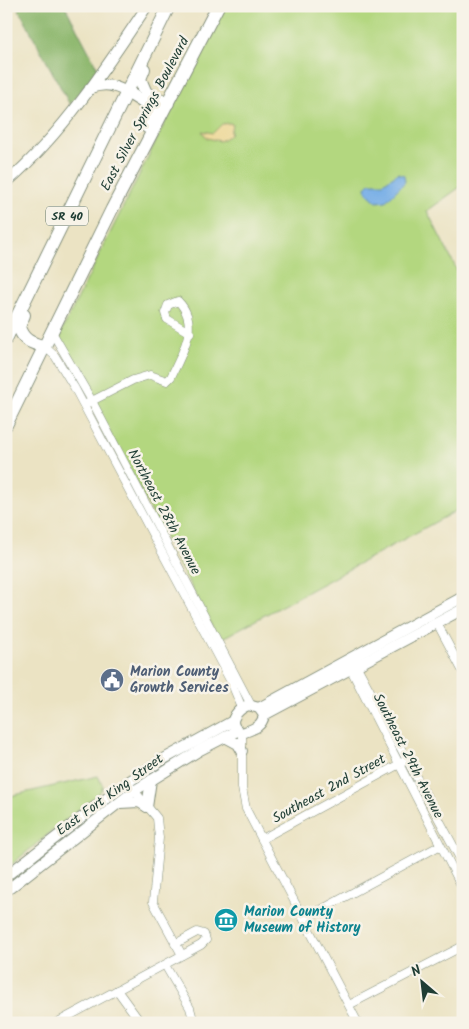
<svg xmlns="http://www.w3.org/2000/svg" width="469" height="1029" viewBox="0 0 469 1029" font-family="Kalam,sans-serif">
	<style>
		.green { fill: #b3d77f; stroke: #698a5a }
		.forest { fill: #8eb86e; stroke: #567a51 }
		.sand { fill: #eeda9e; stroke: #868c69 }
		.water { fill: #78afe7; stroke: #4c768e }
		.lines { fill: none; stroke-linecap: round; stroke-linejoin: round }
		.minor-casing { stroke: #85907c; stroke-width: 9 }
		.tertiary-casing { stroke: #85907c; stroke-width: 12 }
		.primary-casing { stroke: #85907c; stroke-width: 14 }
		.minor { stroke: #fff; stroke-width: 8 }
		.tertiary { stroke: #fff; stroke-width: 10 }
		.primary { stroke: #fff; stroke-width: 12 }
		.labels { text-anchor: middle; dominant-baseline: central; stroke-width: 5; stroke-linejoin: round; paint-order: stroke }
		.shield { fill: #f7f3e8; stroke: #60746a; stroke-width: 1 }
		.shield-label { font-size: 12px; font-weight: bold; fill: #1f3d34 }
		.street-label { font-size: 14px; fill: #1f3d34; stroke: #f7f3e8 }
		.service-label { font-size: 14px; font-weight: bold; fill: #4e5e75; stroke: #f7f3e8; text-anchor: start }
		.culture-label { font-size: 14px; font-weight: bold; fill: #0d838f; stroke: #f7f3e8; text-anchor: start }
	</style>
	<rect width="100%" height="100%" fill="#f7f3e8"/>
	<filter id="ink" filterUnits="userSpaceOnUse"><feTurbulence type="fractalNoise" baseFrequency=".02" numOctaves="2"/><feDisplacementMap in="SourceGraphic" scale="10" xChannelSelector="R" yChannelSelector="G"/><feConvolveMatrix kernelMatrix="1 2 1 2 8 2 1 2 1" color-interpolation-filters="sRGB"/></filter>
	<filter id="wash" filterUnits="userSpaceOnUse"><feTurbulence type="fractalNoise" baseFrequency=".0096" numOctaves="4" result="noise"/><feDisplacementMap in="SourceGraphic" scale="20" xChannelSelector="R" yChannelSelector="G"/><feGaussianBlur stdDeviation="1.12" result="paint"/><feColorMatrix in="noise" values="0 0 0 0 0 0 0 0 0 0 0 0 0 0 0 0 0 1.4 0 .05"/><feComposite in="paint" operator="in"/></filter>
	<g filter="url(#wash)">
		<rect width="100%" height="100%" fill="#ebe3c3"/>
		<g class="green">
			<polygon points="223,6 463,6 463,185 427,211 463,282 463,507 219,640 59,336"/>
			<polygon points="98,776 103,786 101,791 6,869 6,797"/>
		</g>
		<polygon class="forest" points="17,6 65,6 98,69 70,105"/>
		<polygon class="sand" points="230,123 232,124 230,135 220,141 207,138 202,131 213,133 222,124"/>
		<polygon class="water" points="398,173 404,175 405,182 386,201 377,202 367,193 366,187 370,183 383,183"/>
	</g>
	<g filter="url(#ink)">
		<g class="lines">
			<g class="minor-casing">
				<g id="minor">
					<polyline points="52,332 92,401 251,705"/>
					<polyline points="45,347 55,356 74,387 231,682 242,708"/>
					<path d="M 88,403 L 133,380 L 150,375 L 167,381 L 171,377 C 182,353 201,324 178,301 L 168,305 L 165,313 L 167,319 L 190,333"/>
					<polyline points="437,623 463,672"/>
					<polyline points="354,661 463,864"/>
					<polyline points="348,664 463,889"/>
					<polyline points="242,733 242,788 246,809 358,1023"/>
					<polyline points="132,788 157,818 159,838 153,902 182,955"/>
					<polyline points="262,839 403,762"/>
					<polyline points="304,919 439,846"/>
					<polyline points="165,965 190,1008 194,1023"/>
					<polyline points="117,990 141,1023"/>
					<polyline points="349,1005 463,946"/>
					<polyline points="56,1023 201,945 206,940 204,934 197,932 175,944"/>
				</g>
			</g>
			<g class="tertiary-casing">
				<g id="tertiary">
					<path d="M 90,88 C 106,83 113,85 127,92"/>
					<path d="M 6,183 C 62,134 106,68 147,6"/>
					<path d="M 248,705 L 259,708 L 264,715 C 262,727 253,729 242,733 C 225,725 235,711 248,705 Z"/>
					<polyline points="259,708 463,597"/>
					<polyline points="264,715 463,609"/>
					<polyline points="225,737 238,744 242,751"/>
					<polyline points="120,803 139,802 147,807"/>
					<polyline points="147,807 151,780"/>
					<polyline points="6,876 128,782 162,760 233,721"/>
					<polyline points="6,891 134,791 200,750 237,731"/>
				</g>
			</g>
			<g class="primary-casing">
				<g id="primary">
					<polyline points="144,69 140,79 146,93 168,103"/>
					<polyline points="127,92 151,107 153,114 147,127"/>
					<path d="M 24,315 L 19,327 C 23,341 32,343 45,347"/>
					<polyline points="6,339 169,6"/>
					<polyline points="6,425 112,209 218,6"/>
				</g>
			</g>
			<use href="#minor" class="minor"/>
			<use href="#tertiary" class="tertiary"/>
			<use href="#primary" class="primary"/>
		</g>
	</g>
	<defs>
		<g id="civic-disc" transform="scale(1.25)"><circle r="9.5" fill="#5c6f8a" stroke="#f7f3e8"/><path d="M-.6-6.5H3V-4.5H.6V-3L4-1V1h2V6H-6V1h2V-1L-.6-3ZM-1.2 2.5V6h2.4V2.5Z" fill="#fff"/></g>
		<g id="museum-disc" transform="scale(1.25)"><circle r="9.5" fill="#0f9aa8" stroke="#f7f3e8"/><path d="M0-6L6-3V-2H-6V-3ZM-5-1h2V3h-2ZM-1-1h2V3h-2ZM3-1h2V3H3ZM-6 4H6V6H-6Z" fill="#fff"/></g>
	</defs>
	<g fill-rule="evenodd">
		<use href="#civic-disc" x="112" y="680"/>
		<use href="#museum-disc" x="226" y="920"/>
	</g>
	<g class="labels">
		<rect class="shield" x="46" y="206.5" width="42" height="19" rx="4"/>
		<g class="shield-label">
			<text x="67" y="216">SR 40</text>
		</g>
		<g class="street-label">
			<text transform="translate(145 114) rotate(-62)">East Silver Springs Boulevard</text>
			<text transform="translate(164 512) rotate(62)">Northeast 28th Avenue</text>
			<text transform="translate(408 756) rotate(63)">Southeast 29th Avenue</text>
			<text transform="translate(329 789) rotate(-29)">Southeast 2nd Street</text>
			<text transform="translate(110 795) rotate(-36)">East Fort King Street</text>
		</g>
		<g class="service-label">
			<text x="130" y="672">Marion County<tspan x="130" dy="16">Growth Services</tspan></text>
		</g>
		<g class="culture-label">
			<text x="244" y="912">Marion County<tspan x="244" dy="16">Museum of History</tspan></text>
		</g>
	</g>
	<rect width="469" height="1029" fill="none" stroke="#f7f3e8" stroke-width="25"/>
	<g transform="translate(422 982) rotate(332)" stroke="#f7f3e8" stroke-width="4" paint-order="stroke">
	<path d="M0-4L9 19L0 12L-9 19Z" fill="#1f3d34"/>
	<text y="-8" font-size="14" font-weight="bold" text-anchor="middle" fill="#1f3d34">N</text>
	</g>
</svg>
